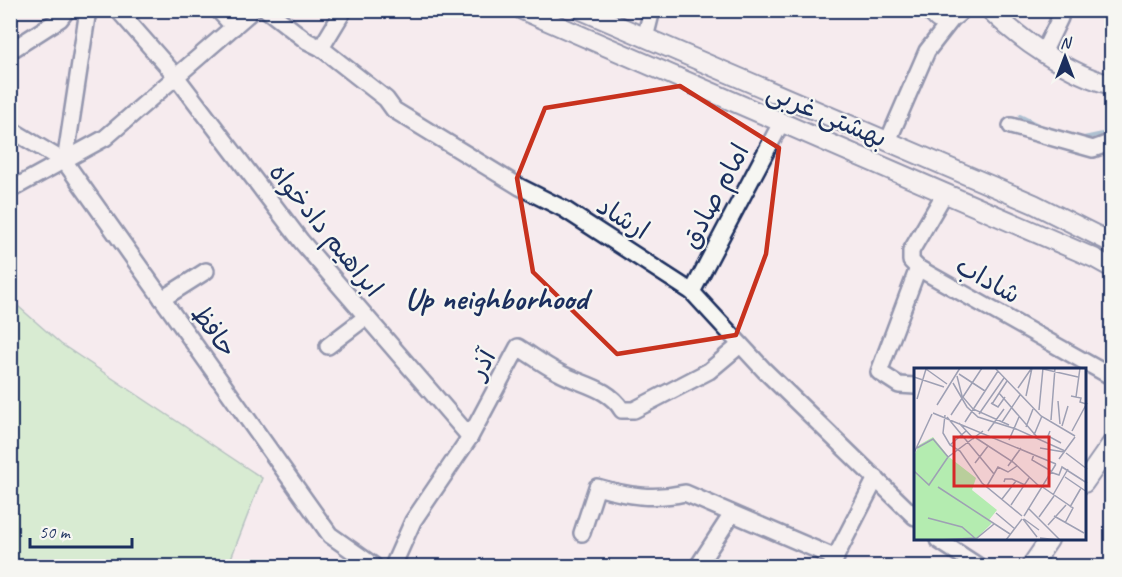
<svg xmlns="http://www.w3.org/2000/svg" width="1122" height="577" viewBox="0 0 1122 577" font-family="Caveat,'Playpen Sans Arabic',sans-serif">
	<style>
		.green { fill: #b4ecb0; stroke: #688e87; stroke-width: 1.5 }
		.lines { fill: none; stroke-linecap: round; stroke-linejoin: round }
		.stream { stroke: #598eae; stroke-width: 4 }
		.minor-casing { stroke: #1b2f5e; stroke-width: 20 }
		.tertiary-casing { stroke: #1b2f5e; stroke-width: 22 }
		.minor { stroke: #f6f6f2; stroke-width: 15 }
		.tertiary { stroke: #f6f6f2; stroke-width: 18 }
		.marked { fill: none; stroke: #c8321e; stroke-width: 4.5; stroke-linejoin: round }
		.labels { text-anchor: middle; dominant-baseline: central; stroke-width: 4.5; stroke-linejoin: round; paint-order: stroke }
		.street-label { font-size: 26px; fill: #1b2f5e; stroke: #f6f6f2 }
		.district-label { font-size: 32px; font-weight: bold; fill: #1b2f5e; stroke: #f6f6f2 }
		.inset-road { fill: none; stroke: #9ea0b4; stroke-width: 1.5 }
		.view { fill: #d62828; fill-opacity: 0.15; stroke: #d62828; stroke-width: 3 }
		.inset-edge { fill: none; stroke: #1b2f5e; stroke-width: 3 }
	</style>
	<rect width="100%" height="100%" fill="#f6ebee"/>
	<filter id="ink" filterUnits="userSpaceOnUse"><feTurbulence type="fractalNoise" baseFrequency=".0167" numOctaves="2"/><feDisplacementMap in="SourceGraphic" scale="12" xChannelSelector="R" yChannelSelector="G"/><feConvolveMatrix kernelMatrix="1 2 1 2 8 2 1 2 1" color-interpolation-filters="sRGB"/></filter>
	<g filter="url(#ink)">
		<polygon class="green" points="11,300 61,344 262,478 228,566 11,566"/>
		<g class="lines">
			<g class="stream">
				<polyline points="1020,116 1044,128"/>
				<polyline points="1079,139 1112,132"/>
			</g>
			<g class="minor-casing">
				<g id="minor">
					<polyline points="118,10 175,75 301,241 470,437"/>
					<polyline points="218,10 234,27"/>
					<polyline points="267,10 307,41 321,48 386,99 394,110 520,187 564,209 692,292 764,370 915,517"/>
					<polyline points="645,38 652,10"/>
					<polyline points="321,48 344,10"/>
					<polyline points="10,51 60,19 67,10"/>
					<polyline points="1043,53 1060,18"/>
					<polyline points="1011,126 1093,149 1112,142"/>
					<polyline points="10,129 65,162 330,535 374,566"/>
					<polyline points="888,141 927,51 955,15"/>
					<polyline points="65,162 88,10"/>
					<polyline points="10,190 105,138 253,10"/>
					<polyline points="945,193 911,251 911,261 918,268 1112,377"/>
					<polyline points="692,292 781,123"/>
					<polyline points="162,299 206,271"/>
					<polyline points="328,346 366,317"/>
					<polyline points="915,386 899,385 879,372 918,268"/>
					<path d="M 582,533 L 597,487 C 628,496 653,500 685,493 L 836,558"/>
					<polyline points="938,540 978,566"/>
					<path d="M 393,566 L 413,521 L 470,437 L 518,347 C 531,355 544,365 558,372 C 581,385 608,387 622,410 L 634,410 L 709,371 L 740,345"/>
					<polyline points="698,566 732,514"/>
					<polyline points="831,566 876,478"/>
				</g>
			</g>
			<g class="tertiary-casing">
				<g id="tertiary">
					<polyline points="522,10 1094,258 1112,268"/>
					<polyline points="581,10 1034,204 1112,243"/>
					<polyline points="929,10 938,19 955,15 961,10"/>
					<path d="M 990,10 C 1020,40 1070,75 1112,85"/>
					<polyline points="1084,483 1112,443"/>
					<polyline points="1031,566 1049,540"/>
				</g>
			</g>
			<use href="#minor" class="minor"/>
			<use href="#tertiary" class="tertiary"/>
		</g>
	</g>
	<path d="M0 0H1122V577H0ZM 680,86 L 779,148 L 766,254 L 736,335 L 617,354 L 533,272 L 517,178 L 545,108 Z" fill="#f6ebee" fill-opacity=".55" fill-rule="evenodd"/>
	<path class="marked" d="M 680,86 L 779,148 L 766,254 L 736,335 L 617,354 L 533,272 L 517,178 L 545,108 Z"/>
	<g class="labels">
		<g class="street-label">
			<text transform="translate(827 115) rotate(23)">بهشتی غربی</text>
			<text transform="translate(715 196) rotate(-62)">امام صادق</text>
			<text transform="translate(623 218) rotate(32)">ارشاد</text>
			<text transform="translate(326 230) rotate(51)">ابراهیم دادخواه</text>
			<text transform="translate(988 280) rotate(29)">شاداب</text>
			<text transform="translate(214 331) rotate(54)">حافظ</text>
			<text transform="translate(482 364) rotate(-62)">آذر</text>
		</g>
		<g class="district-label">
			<text x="496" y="298">Up neighborhood</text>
		</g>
	</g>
	<g transform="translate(914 368)">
		<rect width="172" height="172" fill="#f6ebee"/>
		<path d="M 19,69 L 35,89 L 62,110 L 58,122 L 83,142 L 75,152 L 78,155 L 61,172 L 0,172 L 0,88 L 5,77 Z" fill="#b4ecb0"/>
		<path class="inset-road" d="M 81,0 L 127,48 L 161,68M 12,1 L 33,16M 129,1 L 164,9M 45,6 L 71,23M 43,8 L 48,28 L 59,41 L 95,57M 0,9 L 30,19M 39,15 L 53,39 L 64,49 L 102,61 L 151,83M 104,20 L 117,1M 85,25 L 123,69M 112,28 L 118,0M 157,28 L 167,30 L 166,34 L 172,36M 162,29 L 166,0M 3,31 L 12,1M 144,33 L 146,56M 77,35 L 84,39 L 91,29M 78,36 L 93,13M 23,37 L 46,0M 125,42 L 129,0M 19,45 L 142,96M 65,46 L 90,10M 31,47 L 29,65 L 36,77 L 46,83 L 68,115 L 108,148M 37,47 L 68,0M 33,49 L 80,106M 137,52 L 141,0M 51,54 L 84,3M 88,54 L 106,27M 45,55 L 60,71M 148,58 L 154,38M 112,59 L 119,41M 74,63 L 90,41M 136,63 L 134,68 L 147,75M 158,63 L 173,35M 120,67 L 128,48M 62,70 L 99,94 L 126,119M 95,72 L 105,49M 36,77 L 52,63M 3,80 L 19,71 L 34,89 L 69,63M 126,80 L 150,84M 0,85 L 18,46M 152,85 L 173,101M 120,86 L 118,92 L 137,103M 145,91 L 161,69M 61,95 L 74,78M 94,98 L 107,80M 0,103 L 15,117 L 34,89M 136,104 L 145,107 L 148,99 L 173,115M 151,109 L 173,124M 90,114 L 91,111 L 98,111 L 111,117M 73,118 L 84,99 L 94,104 L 103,98M 127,118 L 159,140 L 151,155M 24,119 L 96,166M 139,127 L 154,101M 88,131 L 102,113M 97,137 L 115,110M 156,139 L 167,120M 114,140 L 146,172M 82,145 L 101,161M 110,148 L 142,96M 140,148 L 170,165M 125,149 L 140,128M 14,150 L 48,159 L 62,171M 109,151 L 123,169M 110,151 L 125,162M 134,157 L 152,137M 126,170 L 145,172M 24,172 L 63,170 L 80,156M 92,172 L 108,151"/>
		<path class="view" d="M 40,69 L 135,69 L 135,118 L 40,118 Z"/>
		<rect width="172" height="172" class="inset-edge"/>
	</g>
	<rect width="1122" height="577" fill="none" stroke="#f6f6f2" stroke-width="36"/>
	<rect x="18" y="18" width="1086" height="541" fill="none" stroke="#1b2f5e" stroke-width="2" filter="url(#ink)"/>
	<g transform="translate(1065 57)" stroke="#f6f6f2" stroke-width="4.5" paint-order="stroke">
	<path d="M0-4.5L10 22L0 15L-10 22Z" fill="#1b2f5e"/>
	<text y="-9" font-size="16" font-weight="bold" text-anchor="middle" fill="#1b2f5e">N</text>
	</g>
	<path d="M30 538v9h102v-9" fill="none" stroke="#1b2f5e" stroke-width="3"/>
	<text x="39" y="538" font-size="18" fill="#1b2f5e" stroke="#f6f6f2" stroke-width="4.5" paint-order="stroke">50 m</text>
</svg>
